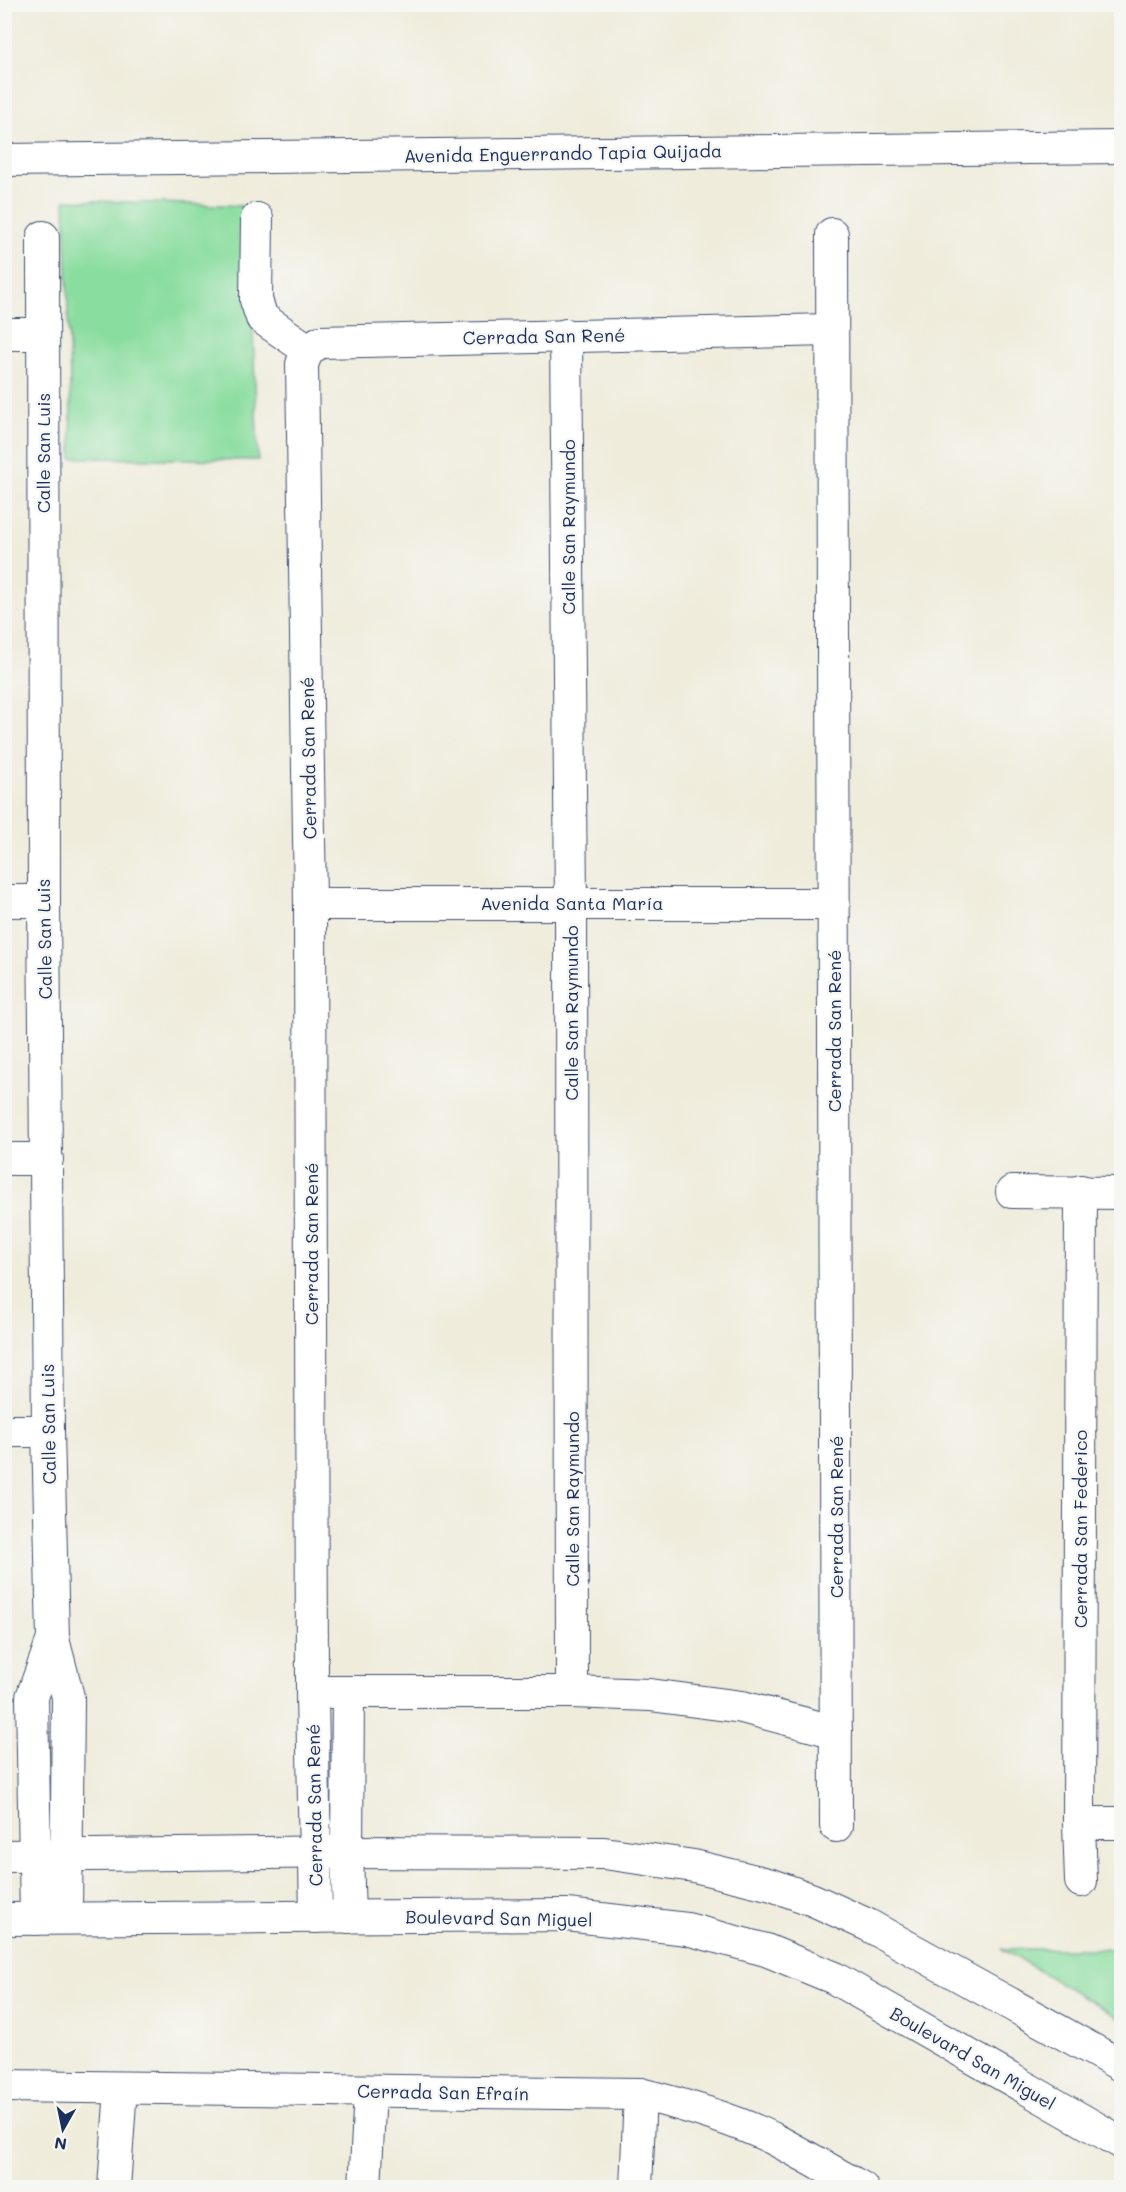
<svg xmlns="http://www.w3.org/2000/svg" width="1126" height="2192" viewBox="0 0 1126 2192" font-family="Mali,sans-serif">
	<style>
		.green { fill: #89dd9f; stroke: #52867e; stroke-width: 1.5 }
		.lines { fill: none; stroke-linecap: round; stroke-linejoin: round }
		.minor-casing { stroke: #3b4b71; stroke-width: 34 }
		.minor { stroke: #fff; stroke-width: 32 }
		.labels { text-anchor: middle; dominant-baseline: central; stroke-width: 4.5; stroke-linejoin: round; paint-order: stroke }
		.street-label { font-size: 18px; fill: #1b2f5e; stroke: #f6f6f2 }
	</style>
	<rect width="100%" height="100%" fill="#f6f6f2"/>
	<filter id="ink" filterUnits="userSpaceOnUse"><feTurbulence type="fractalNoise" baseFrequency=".0167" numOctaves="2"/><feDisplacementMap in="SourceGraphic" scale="12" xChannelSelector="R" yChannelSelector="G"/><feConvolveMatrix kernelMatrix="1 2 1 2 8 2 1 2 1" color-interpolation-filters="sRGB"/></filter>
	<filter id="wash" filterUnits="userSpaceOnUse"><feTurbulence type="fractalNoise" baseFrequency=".008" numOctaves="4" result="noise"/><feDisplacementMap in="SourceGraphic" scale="24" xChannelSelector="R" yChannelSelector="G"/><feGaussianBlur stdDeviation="1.35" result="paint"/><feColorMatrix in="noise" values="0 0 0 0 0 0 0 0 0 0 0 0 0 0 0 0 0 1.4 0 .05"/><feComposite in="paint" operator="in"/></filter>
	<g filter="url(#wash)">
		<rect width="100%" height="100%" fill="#efecdb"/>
		<g class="green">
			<polygon points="65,200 248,206 258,460 72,458"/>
			<polygon points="1002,1949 1121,1949 1121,2019"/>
		</g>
	</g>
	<g filter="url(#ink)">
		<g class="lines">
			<g class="minor-casing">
				<g id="minor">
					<polyline points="4,160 1122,147"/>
					<polyline points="257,219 256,300 262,318 308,350"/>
					<polyline points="832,234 836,1826"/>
					<polyline points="43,237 44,901 48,1431 53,1639 68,1697 66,1918"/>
					<polyline points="4,334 43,334"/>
					<polyline points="566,335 571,903 572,1692"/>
					<polyline points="4,901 44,901"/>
					<polyline points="310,904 833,904"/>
					<polyline points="4,1159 47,1159"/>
					<polyline points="1012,1192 1122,1193"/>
					<polyline points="4,1431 48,1431"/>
					<polyline points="312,1692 572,1692 650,1695 742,1707 836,1732"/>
					<polyline points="348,1692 347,1852 349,1917"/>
					<polyline points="1079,1823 1122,1823"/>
					<polyline points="4,1856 347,1852 604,1853 694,1866 772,1885 813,1900 868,1925 1122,2066"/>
					<polyline points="1081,1881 1079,1823 1081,1191"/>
					<polyline points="316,1917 312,1692 310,904 302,364 308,350 320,342 831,330"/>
					<polyline points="4,1919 567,1915 687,1929 766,1950 834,1978 1122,2143"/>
					<polyline points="36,1919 32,1697 53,1639"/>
					<path d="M 4,2086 L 640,2094 C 685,2105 730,2118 772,2138 C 802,2154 832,2171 862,2188"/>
					<polyline points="114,2188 121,2088"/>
					<polyline points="365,2188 370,2091"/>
					<polyline points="636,2188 640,2094"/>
				</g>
			</g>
			<use href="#minor" class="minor"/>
		</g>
	</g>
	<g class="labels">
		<g class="street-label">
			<text transform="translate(563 153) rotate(-1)">Avenida Enguerrando Tapia Quijada</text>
			<text transform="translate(544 336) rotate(-1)">Cerrada San René</text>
			<text transform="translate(43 453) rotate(-90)">Calle San Luis</text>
			<text transform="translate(568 527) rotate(-90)">Calle San Raymundo</text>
			<text transform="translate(308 758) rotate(-91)">Cerrada San René</text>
			<text x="572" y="903">Avenida Santa María</text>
			<text transform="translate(44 939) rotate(-91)">Calle San Luis</text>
			<text transform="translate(571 1013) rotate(-90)">Calle San Raymundo</text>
			<text transform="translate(834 1031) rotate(-90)">Cerrada San René</text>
			<text transform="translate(311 1244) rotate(-90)">Cerrada San René</text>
			<text transform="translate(48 1424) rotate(-91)">Calle San Luis</text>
			<text transform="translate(572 1499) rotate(-90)">Calle San Raymundo</text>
			<text transform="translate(836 1517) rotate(-90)">Cerrada San René</text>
			<text transform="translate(1080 1529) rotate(-90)">Cerrada San Federico</text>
			<text transform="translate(314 1805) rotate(-91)">Cerrada San René</text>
			<text transform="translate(499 1918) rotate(1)">Boulevard San Miguel</text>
			<text transform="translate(973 2058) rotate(30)">Boulevard San Miguel</text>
			<text transform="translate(443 2092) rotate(1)">Cerrada San Efraín</text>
		</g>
	</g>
	<rect width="1126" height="2192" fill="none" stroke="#f6f6f2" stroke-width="24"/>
	<g transform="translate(63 2129) rotate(189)" stroke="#f6f6f2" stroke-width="4.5" paint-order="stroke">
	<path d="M0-4.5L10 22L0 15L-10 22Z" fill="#1b2f5e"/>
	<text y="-9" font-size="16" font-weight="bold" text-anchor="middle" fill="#1b2f5e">N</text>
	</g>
</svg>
